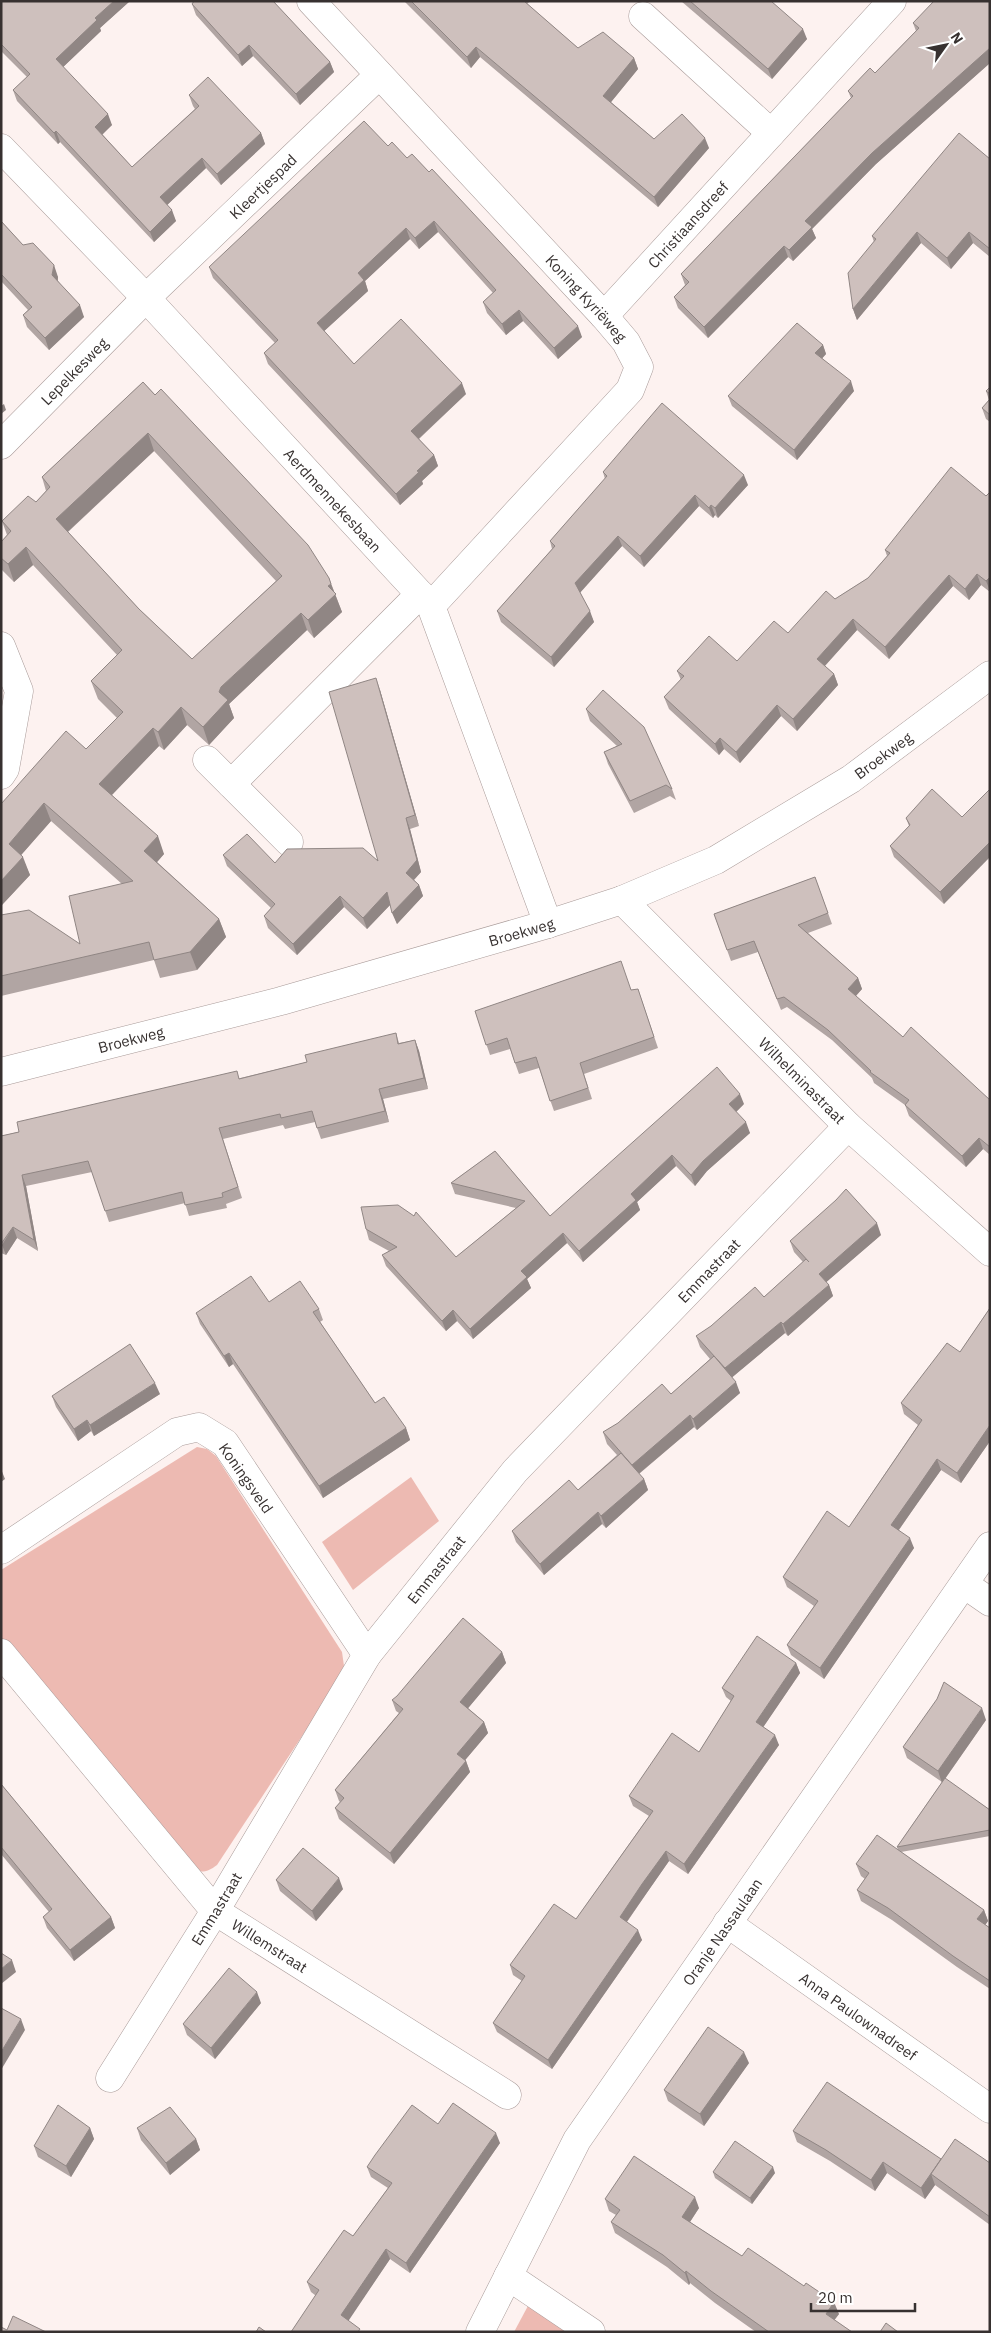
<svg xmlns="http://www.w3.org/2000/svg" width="991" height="2333" viewBox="0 0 991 2333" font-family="'IBM Plex Sans',sans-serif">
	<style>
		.green { fill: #edbab2 }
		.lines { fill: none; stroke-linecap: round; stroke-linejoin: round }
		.minor-casing { stroke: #a99b99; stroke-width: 29 }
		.minor { stroke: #fff; stroke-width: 28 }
		.wall { fill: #b1a5a3; fill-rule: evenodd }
		.shaded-wall { fill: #908684 }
		.building { fill: #cec0bd; stroke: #908684; fill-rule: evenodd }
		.labels { text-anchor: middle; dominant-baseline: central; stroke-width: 4.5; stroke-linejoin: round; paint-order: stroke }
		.street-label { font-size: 15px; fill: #373130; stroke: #fff }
	</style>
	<rect width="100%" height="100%" fill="#fdf2f0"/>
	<g class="green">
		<path d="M 197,1447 L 207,1449 L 216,1456 L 342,1652 L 344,1666 L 341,1677 L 217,1865 C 208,1872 202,1873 192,1870 L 1,1639 L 1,1570 Z"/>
		<polygon points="411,1477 439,1521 353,1590 322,1542"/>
		<polygon points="529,2304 569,2332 514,2332"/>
	</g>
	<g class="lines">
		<g class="minor-casing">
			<g id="minor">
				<path id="s1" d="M 311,1 L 604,316 L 626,342 L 639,367 L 630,390 L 431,606"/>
				<polyline points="643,16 771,133"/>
				<path id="s2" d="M 1,148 L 146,298 L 431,606 L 548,924"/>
				<path id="s3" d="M 604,316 L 892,1"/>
				<path id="s4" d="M 1,445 L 146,298 L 379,75"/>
				<polyline points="1,646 19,691 5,769 1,775"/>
				<polyline points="207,760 289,842"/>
				<polyline points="231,784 420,594"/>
				<path id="s5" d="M 622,900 L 848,1126 L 990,1252"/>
				<path id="s6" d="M 1,1072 L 281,1001 L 548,924 L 622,900 L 716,860 L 851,779 L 990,675"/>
				<polyline points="1,1550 177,1432 199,1427 225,1443 367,1655"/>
				<polyline points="964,1584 990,1602"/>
				<path id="s7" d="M 1,1653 L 215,1911 L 507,2095"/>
				<path id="s8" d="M 727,1923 L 990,2109"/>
				<path id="s9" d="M 110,2078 L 215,1911 L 367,1655 L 515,1471 L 848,1126"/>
				<polyline points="508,2276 591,2332"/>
				<path id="s10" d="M 480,2332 L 577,2140 L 990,1546"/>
			</g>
		</g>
		<use href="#minor" class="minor"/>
	</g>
	<g class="wall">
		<polygon points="1,1 130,1 100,28 101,31 63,67 112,125 102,134 132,167 195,109 193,106 189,95 261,133 265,144 221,185 206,168 167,205 176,221 154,242 60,142 58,144 17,101 13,90 27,77 1,51"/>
		<polygon points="404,1 530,1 527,4 578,48 634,58 638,69 611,102 654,139 709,148 658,207 480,57 471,68"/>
		<polygon points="681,1 771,1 807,39 772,79"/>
		<polygon points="990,1 990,63 876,164 812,229 816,238 793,261 788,257 708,338 678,308 674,297 685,285 681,274 851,98 848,91 875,73 916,31 913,23"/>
		<polygon points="192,4 330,62 334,72 300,105 253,56 242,66 196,15"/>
		<polygon points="388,146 582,337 558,359 523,321 506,335 487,313 483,302 493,293 438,232 419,249 410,239 365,281 368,291 324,331 354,364 466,394 419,439 434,455 438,466 422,481 423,484 400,505 268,364 264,353 275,343 213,278 209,267"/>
		<polygon points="990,159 990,257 973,243 951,269 921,243 857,320 853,309 874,242 872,236"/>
		<polygon points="1,221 23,245 58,277 58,281 84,317 49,350 27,327 23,315 28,310 1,281"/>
		<polygon points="823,345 826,354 822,358 854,391 797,460 732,406 728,396"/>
		<path d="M 143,382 L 329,578 L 342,612 L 314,638 L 307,630 L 229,704 L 234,718 L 209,745 L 187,725 L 164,750 L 159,746 L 112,795 L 164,854 L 157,862 L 219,919 L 226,937 L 197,970 L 160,978 L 154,960 L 1,996 L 1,915 L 80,944 L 122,884 L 51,821 L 21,855 L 30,875 L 1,906 L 1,804 L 86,749 L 117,718 L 98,699 L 91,681 L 117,655 L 33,565 L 14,582 L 1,569 L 1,542 L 7,535 L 2,521 L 36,502 L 46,491 L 42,477 ZM 154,451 L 276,581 L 192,659 L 139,609 L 68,532 Z"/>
		<polygon points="990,387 990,422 986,419 982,408 989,400 986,391"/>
		<polygon points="603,472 748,485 718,518 715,515 713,518 699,506 644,567 622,546 580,592 594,622 554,667 501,622 497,611 552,549 550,541 605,479"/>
		<polygon points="990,492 990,592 981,585 969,600 953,586 889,659 857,630 825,666 834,674 838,685 797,731 781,716 740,763 724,749 719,755 669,709 664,697 681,680 677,671 737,661 788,633 835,599 868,578 887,556 885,550 986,496"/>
		<polygon points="380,690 419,826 410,829 421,872 414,880 419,885 423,896 397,924 390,905 367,929 344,907 297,955 268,928 264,916 271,908 227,866 223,855 275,863 378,861"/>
		<polygon points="586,709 672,789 676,800 670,796 634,813 608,764 604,752 617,746 590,721"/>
		<polygon points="962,817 944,904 894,857 890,846 909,826 906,818"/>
		<polygon points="815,877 832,924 808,933 858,978 862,989 856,996 903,1037 990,1100 990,1155 983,1149 966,1167 909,1116 905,1105 874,1083 872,1078 832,1040 787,1007 781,1010 758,952 731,961 714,914"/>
		<polygon points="638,989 658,1048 584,1074 592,1099 554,1111 539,1068 519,1074 510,1049 490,1055 475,1011 632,990"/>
		<polygon points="396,1033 399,1043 415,1040 419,1051 428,1089 383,1099 389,1122 321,1139 315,1122 285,1129 283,1125 223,1139 242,1198 226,1204 227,1208 189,1216 185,1203 109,1222 92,1172 26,1186 38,1251 17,1238 6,1255 1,1253 1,1136 307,1062"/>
		<polygon points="744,1104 736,1112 750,1133 707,1171 695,1186 676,1166 637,1202 640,1210 583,1262 567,1243 527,1279 531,1288 473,1339 457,1321 446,1331 386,1266 382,1255 389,1251 369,1240 366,1229 456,1257 516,1208 455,1194 451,1183 495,1151 550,1216"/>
		<polygon points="881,1235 826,1282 829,1285 833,1296 788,1336 785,1333 732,1377 740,1393 697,1430 694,1427 639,1474 644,1479 648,1490 606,1528 602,1524 544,1575 516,1542 512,1531 578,1490 617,1455 607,1444 603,1432 671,1394 710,1359 700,1347 696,1336 764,1297 803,1262 794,1252 790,1241"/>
		<polygon points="269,1302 319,1309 323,1320 320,1322 375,1403 406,1428 410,1440 323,1498 233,1364 229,1367 200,1324 196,1313"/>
		<polygon points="990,1308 990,1441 961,1483 941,1470 918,1502 899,1530 914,1548 824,1679 791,1655 787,1645 814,1606 787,1587 783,1577 849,1527 918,1425 904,1414 901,1403 960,1352"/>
		<polygon points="160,1394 94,1436 91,1431 78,1441 56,1407 52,1396"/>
		<polygon points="502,1652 506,1663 468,1708 484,1722 488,1733 465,1760 466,1761 470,1772 394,1864 339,1819 335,1808 340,1802 339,1801 335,1790 399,1713 396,1711 392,1700"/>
		<polygon points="796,1663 800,1673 763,1727 779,1745 688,1874 669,1861 646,1894 627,1922 642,1940 552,2069 497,2032 493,2023 522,1981 513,1975 510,1965 576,1919 649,1816 633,1806 629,1796 699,1752 731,1701 726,1697 722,1688"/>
		<polygon points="986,1720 945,1779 990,1810 990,1836 901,1852 984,1910 988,1921 985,1925 990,1928 990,1989 957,1967 892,1920 861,1901 857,1890 865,1879 861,1876 856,1864 898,1850 897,1847 942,1782 907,1758 903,1747"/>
		<polygon points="1,1784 111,1917 115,1928 74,1961 47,1928 43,1917 49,1912 1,1854"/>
		<polygon points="276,1880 343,1889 316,1921 280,1891"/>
		<polygon points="261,2003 215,2059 187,2035 183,2024"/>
		<polygon points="749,2063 704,2126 668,2101 664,2090"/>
		<polygon points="438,2124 500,2143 410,2273 390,2259 348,2320 311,2292 307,2282 353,2236 388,2188 371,2177 367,2167"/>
		<polygon points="90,2128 94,2139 71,2177 38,2157 34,2146"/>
		<polygon points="137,2128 196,2139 200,2150 170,2175 141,2140"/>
		<polygon points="793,2131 941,2159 990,2163 990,2225 935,2185 925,2199 887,2173 875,2191 830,2161 797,2142"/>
		<polygon points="713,2172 775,2173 752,2204 715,2178"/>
		<polygon points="605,2199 699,2208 690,2222 742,2256 839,2314 834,2320 852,2332 756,2332 715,2303 690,2283 689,2285 667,2267 615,2233 611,2222 616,2215 609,2211"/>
	</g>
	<g class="shaded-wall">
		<polygon points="114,1 130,1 100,28 101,31 60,70 56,59 95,18"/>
		<polygon points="803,29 807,39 772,79 768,69"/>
		<polygon points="249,45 253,56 242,66 238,55"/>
		<polygon points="476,47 480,57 471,68 467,57"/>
		<polygon points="990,48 990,63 876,164 812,229 816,238 793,261 789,250 805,221 872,153"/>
		<polygon points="634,58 638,69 607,107 603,96"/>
		<polygon points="330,62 334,72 300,105 296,94"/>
		<polygon points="108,114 112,125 99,138 95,127"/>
		<polygon points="56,131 60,142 58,144 54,133"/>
		<polygon points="261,133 265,144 221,185 217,174"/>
		<polygon points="705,138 709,148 658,207 654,197"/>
		<polygon points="202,158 206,168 164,208 160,197"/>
		<polygon points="172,210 176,221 154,242 150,232"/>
		<polygon points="434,221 438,232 419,249 415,238"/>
		<polygon points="406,228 410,239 365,281 368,291 321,334 317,323 358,273"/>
		<polygon points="917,232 921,243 857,320 853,309"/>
		<polygon points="969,232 973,243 951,269 947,258"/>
		<polygon points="784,246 788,257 708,338 704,327"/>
		<polygon points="54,265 58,277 57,286 52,275"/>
		<polygon points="80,305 84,317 49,350 45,338"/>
		<polygon points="519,310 523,321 506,335 502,324"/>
		<polygon points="578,326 582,337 558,359 554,348"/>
		<polygon points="823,345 826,354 819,362 815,353"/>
		<polygon points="851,381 854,391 797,460 794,450"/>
		<polygon points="462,383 466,394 415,442 411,431"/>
		<polygon points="4,404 6,410 1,414 1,406"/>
		<polygon points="148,433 154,451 62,537 56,519"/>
		<polygon points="434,455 438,466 422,481 423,484 400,505 396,494 417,471"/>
		<polygon points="744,475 748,485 718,518 715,508"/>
		<polygon points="695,495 699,506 644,567 640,556"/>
		<polygon points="711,505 715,515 713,518 709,508"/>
		<polygon points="618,536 622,546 579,594 575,583"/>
		<polygon points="26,547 33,565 14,582 8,564"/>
		<polygon points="977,574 981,585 969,600 965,589"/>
		<polygon points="949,575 953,586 889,659 885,647"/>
		<polygon points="990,577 990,591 986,581"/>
		<polygon points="331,584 342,612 314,638 308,620 328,586"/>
		<polygon points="590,611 594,622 554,667 551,657"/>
		<polygon points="301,613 307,630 229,704 234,718 209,745 203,727 221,687"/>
		<polygon points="853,619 857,630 821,670 817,659"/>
		<polygon points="834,674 838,685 797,731 793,719"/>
		<polygon points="376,678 380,690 419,826 415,815"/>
		<polygon points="777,705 781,716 740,763 736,752"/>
		<polygon points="181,707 187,725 164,750 158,732"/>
		<polygon points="153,728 159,746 105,802 99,784"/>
		<polygon points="720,738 724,749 719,755 715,744"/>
		<polygon points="44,803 51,821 15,862 9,844"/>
		<polygon points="406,818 410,829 421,872 410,884 406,873"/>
		<polygon points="158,836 164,854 151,869 144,851"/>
		<polygon points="990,842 990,857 944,904 940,892"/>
		<polygon points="23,857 30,875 1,906 1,881"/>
		<polygon points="419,885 423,896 397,924 392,913"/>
		<polygon points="387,892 391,904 367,929 363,918"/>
		<polygon points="340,896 344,907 297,955 293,944"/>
		<polygon points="219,919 226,937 197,970 190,952"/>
		<polygon points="858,978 862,989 852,1000 848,989"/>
		<polygon points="415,1040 419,1051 428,1089 424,1078"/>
		<polygon points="379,1089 383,1099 389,1122 385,1111"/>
		<polygon points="740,1094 744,1104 733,1115 729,1104"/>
		<polygon points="746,1122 750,1133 707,1171 695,1186 691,1175 703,1161"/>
		<polygon points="979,1138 983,1149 966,1167 962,1156"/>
		<polygon points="672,1155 676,1166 637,1202 640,1210 583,1262 579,1251 631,1194"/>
		<polygon points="22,1175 26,1186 38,1251 34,1240"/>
		<polygon points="877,1223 881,1235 823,1285 819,1274"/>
		<polygon points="13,1227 17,1238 6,1255 2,1245"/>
		<polygon points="563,1233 567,1243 527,1279 531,1288 473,1339 470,1329 521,1271"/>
		<polygon points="829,1285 833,1296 788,1336 783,1324"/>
		<polygon points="453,1310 457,1321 446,1331 442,1321"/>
		<polygon points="781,1322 785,1333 729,1380 725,1368"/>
		<polygon points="229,1353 233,1364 229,1367 224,1356"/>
		<polygon points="736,1382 740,1393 697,1430 693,1419"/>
		<polygon points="155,1383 160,1394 94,1436 90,1425"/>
		<polygon points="690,1415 694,1427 636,1476 632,1465"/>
		<polygon points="87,1420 91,1431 78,1441 74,1429"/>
		<polygon points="990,1425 990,1441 961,1483 957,1473"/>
		<polygon points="406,1428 410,1440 323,1498 319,1486"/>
		<polygon points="937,1459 941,1470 895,1535 891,1525"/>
		<polygon points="1,1469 5,1479 1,1482"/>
		<polygon points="644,1479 648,1490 606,1528 601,1516"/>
		<polygon points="598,1512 602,1524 544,1575 540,1564"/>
		<polygon points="910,1538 914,1548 824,1679 820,1668"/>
		<polygon points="502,1652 506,1663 464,1713 460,1702"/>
		<polygon points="796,1663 800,1673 760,1732 756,1722"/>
		<polygon points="982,1708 986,1720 942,1783 938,1771"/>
		<polygon points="484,1722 488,1733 461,1765 457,1754"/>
		<polygon points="775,1735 779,1745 688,1874 684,1864"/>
		<polygon points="466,1761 470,1772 394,1864 390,1853"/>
		<polygon points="666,1851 669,1861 623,1927 620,1917 642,1884"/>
		<polygon points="339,1878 343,1889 316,1921 312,1911"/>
		<polygon points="984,1910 988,1921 981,1931 977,1919"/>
		<polygon points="111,1917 115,1928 74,1961 70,1950"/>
		<polygon points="638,1930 642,1940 552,2069 548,2060"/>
		<polygon points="12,1960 16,1972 1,1984 1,1969"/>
		<polygon points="257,1992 261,2003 215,2059 211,2048"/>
		<polygon points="21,2019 25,2030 1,2070 1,2052"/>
		<polygon points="744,2052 749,2063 704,2126 700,2114"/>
		<polygon points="90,2128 94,2139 71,2177 66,2166"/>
		<polygon points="496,2133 500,2143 410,2273 406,2263"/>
		<polygon points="196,2139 200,2150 170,2175 166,2163"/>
		<polygon points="883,2162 887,2173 875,2191 871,2180"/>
		<polygon points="773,2167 775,2173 752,2204 750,2198"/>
		<polygon points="931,2174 935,2185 925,2199 921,2188"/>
		<polygon points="695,2197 699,2208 686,2228 682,2217"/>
		<polygon points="386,2249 390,2259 345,2326 341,2315"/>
		<polygon points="686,2271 690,2283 689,2285 685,2273"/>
		<polygon points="834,2302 839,2314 830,2326 826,2314"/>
	</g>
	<g class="building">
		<polygon points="1,1 114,1 95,18 97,20 56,59 108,114 95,127 132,167 199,106 189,95 208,77 261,133 217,174 202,158 160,197 172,210 150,232 56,131 54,133 13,90 30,74 1,44"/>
		<polygon points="194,1 273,1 330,62 296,94 249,45 238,55 192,4"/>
		<polygon points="411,1 524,1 578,48 603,32 634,58 603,96 654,139 682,114 705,138 654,197 476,47 467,57"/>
		<polygon points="690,1 771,1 803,29 768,69"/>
		<polygon points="934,1 990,1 990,48 872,153 805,221 812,227 789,250 784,246 704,327 674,297 689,282 681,274 853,96 848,91 870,68 875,73 919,28 913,23"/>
		<polygon points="364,121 388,146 392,142 407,158 412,154 429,172 432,169 578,326 554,348 519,310 502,324 483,302 496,290 434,221 415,238 406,228 358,273 364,280 317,323 354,364 401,319 462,383 411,431 434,455 417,471 419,472 396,494 264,353 278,340 209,267"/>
		<polygon points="959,133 990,159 990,249 969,232 947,258 917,232 853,309 848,273 876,239 872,236"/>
		<polygon points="1,221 23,245 33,243 54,265 52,275 80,305 45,338 23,315 32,307 1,274"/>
		<polygon points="797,323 823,345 815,353 851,381 794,450 728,396"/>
		<path d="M 143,382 L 155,395 L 161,389 L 308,545 L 329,578 L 331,584 L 328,586 L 336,594 L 308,620 L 301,613 L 221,687 L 219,692 L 228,700 L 203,727 L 181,707 L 158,732 L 153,728 L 99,784 L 158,836 L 144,851 L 219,919 L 190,952 L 154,960 L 149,942 L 1,976 L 1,915 L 29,910 L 80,944 L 69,896 L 133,881 L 44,803 L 9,844 L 23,857 L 1,881 L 1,804 L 66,731 L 86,749 L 123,712 L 91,681 L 122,650 L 26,547 L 8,564 L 1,558 L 1,542 L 11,531 L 2,521 L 28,496 L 36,502 L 50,487 L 42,477 ZM 148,433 L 282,576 L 192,659 L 139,609 L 56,519 Z"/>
		<polygon points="990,387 990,394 986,391"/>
		<polygon points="990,399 990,415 982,408"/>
		<polygon points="662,403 744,475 715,508 711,505 709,508 695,495 640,556 618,536 575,583 590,611 551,657 497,611 555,546 550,541 607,476 603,472"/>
		<polygon points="951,467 986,496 990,492 990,577 986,581 977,574 965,589 949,575 885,647 853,619 817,659 834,674 793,719 777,705 736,752 720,738 715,744 664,697 684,676 677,671 709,636 737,661 774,621 788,633 826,591 835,599 868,578 890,553 885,550"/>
		<polygon points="376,678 415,815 406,818 417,860 406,873 419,885 392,913 387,892 363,918 340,896 293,944 264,916 275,904 223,855 247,834 275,863 287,849 363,848 378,861 329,692"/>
		<polygon points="603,690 644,727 672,789 666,785 630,801 604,752 622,744 586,709"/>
		<polygon points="932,789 962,817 990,789 990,842 940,892 890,846 910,825 906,818"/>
		<polygon points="815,877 828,913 798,925 858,978 848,989 903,1037 911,1027 990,1100 990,1147 979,1138 962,1156 905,1105 909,1100 870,1072 871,1071 828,1030 784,997 777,999 754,941 727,950 714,914"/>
		<polygon points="621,961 631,990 638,989 654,1037 580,1063 588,1088 550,1101 536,1057 515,1063 507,1038 486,1045 475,1011"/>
		<polygon points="396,1033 398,1044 415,1040 424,1078 379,1089 385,1111 317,1128 312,1111 281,1118 280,1114 219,1128 238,1187 222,1193 223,1197 185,1205 182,1192 105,1211 88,1161 22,1175 34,1240 13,1227 1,1244 1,1136 19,1132 17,1122 237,1071 239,1079 307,1062 305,1055"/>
		<polygon points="717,1067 740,1094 729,1104 746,1122 703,1161 691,1175 672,1155 631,1194 636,1200 579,1251 563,1233 521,1271 527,1277 470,1329 453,1310 442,1321 382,1255 397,1247 366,1229 361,1207 398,1205 414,1216 416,1212 456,1257 525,1201 451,1183 495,1151 550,1216"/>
		<polygon points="846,1189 877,1223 819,1274 829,1285 783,1324 781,1322 725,1368 696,1336 711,1326 755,1287 764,1297 806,1259 809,1262 790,1241 836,1200"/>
		<polygon points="251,1276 269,1302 300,1281 319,1309 313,1312 375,1403 384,1397 406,1428 319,1486 229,1353 224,1356 196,1313"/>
		<polygon points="990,1308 990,1425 957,1473 937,1459 915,1491 891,1525 910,1538 820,1668 787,1645 818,1601 783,1577 827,1511 849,1527 922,1420 901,1403 947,1343 960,1352"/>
		<polygon points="130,1344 155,1383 90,1425 87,1420 74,1429 52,1396"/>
		<polygon points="714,1356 736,1382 693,1419 690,1415 632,1465 603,1432 618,1423 662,1384 671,1394"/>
		<polygon points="621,1453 644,1479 601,1516 598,1512 540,1564 512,1531 569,1480 578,1490"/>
		<polygon points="463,1618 502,1652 460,1702 484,1722 457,1754 466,1761 390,1853 335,1808 344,1798 335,1790 403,1709 392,1700 397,1696"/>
		<polygon points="757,1636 796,1663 756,1722 775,1735 684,1864 666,1851 642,1884 620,1917 638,1930 548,2060 493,2023 525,1976 510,1965 554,1904 576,1919 653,1811 629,1796 672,1733 699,1752 734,1696 722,1688"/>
		<polygon points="944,1682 982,1708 938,1771 903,1747 937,1699"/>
		<polygon points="945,1778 990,1810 990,1830 897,1847"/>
		<polygon points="1,1784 111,1917 70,1950 43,1917 52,1909 1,1847"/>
		<polygon points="877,1835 984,1910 977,1919 990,1928 990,1981 953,1956 888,1908 857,1890 869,1873 856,1864"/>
		<polygon points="303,1848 339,1878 312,1911 276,1880"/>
		<polygon points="1,1953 12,1960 1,1969"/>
		<polygon points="229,1968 257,1992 211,2048 183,2024"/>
		<polygon points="1,2008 21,2019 1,2052"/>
		<polygon points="708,2027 744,2052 700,2114 664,2090"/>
		<polygon points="827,2082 941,2159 921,2188 883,2162 871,2180 826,2150 793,2131"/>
		<polygon points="453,2103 496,2133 406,2263 386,2249 354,2296 341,2315 360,2329 358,2332 291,2332 319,2290 307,2282 344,2230 353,2236 392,2183 367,2167 375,2155 412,2105 438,2124"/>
		<polygon points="58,2105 90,2128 66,2166 34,2146"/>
		<polygon points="170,2107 196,2139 166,2163 137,2128"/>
		<polygon points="955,2139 990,2163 990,2217 931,2174"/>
		<polygon points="735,2141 773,2167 750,2198 713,2172"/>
		<polygon points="634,2156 695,2197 682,2217 742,2256 748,2248 804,2286 806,2283 834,2302 826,2314 852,2332 769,2332 711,2291 686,2271 685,2273 663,2255 611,2222 620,2210 605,2199"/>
		<polygon points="13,2316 46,2332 1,2332 1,2327 7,2330"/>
		<polygon points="886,2323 898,2332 880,2332"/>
		<polygon points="259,2327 266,2332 256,2332"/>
	</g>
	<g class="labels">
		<g class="street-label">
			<text stroke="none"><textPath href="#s4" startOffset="368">Kleertjespad</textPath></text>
			<text stroke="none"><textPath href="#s3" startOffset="124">Christiaansdreef</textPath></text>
			<text stroke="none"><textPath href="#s1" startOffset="405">Koning Kyriëweg</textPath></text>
			<text stroke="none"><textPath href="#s4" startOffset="104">Lepelkesweg</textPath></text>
			<text stroke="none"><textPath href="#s2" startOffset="484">Aerdmennekesbaan</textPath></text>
			<text stroke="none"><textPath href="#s6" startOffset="944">Broekweg</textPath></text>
			<text stroke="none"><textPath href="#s6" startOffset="539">Broekweg</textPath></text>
			<text stroke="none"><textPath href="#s6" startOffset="134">Broekweg</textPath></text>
			<text stroke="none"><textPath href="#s5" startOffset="255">Wilhelminastraat</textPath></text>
			<text stroke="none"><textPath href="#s9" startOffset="1010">Emmastraat</textPath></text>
			<text transform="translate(246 1478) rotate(55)">Koningsveld</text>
			<text stroke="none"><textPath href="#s9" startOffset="605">Emmastraat</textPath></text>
			<text stroke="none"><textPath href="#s9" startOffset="200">Emmastraat</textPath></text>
			<text stroke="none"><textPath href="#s10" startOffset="469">Oranje Nassaulaan</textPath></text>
			<text stroke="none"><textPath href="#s7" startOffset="400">Willemstraat</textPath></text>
			<text stroke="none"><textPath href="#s8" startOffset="161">Anna Paulownadreef</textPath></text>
		</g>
	</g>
	<rect width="991" height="2333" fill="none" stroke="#373130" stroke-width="5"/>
	<g transform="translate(946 45) rotate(57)" stroke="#ffffff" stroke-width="4" paint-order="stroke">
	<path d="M0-4L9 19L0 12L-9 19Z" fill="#373130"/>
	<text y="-8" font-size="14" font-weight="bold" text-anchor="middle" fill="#373130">N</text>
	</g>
	<path d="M811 2303v8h104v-8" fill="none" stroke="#373130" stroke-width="2.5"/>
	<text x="818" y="2303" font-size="15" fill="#373130" stroke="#ffffff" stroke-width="4" paint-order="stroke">20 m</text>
</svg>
